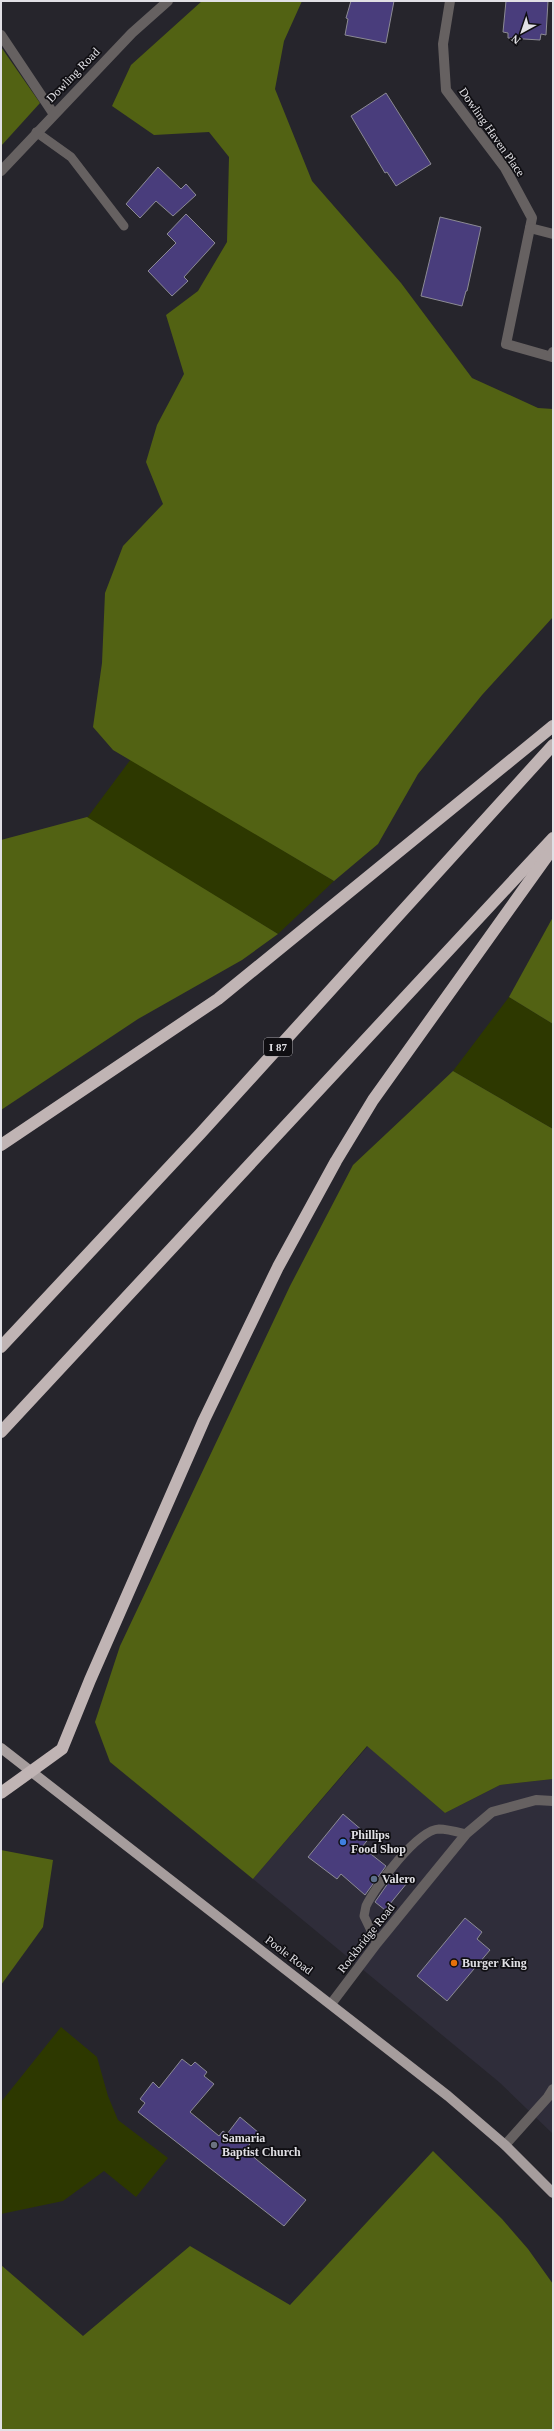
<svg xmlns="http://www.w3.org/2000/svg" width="554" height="2431" viewBox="0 0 554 2431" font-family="Georgia,serif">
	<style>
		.built { fill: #2f2d3a }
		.green { fill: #2d3800 }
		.forest { fill: #526213 }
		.building { fill: #493d7c; stroke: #8c8b94 }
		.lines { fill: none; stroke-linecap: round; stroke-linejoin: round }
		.service { stroke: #666161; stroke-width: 9 }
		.minor { stroke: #666161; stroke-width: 10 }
		.primary { stroke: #a69d9d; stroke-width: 10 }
		.motorway { stroke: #c0b4b4; stroke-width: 12 }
		.shop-dot { fill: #3f7fe0; stroke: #0f0e12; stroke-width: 1.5 }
		.service-dot { fill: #5c6f8a; stroke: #0f0e12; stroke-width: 1.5 }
		.food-dot { fill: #e8710a; stroke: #0f0e12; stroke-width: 1.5 }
		.worship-dot { fill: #6b7280; stroke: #0f0e12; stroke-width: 1.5 }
		.labels { text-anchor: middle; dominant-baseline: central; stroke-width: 3.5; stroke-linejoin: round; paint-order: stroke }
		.shield { fill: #0f0e12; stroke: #a2a1a6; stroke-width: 1 }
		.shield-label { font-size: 11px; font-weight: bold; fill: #e1e0e5 }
		.street-label { font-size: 12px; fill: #e1e0e5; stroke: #0f0e12 }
		.poi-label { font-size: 12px; font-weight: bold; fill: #e1e0e5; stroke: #0f0e12; text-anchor: start }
	</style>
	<rect width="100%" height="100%" fill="#26252c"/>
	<polygon class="built" points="368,1746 445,1813 500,1785 553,1779 553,2134 499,2082 253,1879"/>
	<g class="green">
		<polygon points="131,759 334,881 278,934 87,818"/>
		<polygon points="509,997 553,1024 553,1129 453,1071"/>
		<polygon points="61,2027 97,2057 108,2096 118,2120 168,2158 136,2197 104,2171 63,2201 1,2214 1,2102"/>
	</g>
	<g class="forest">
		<polygon points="202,1 302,1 284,41 275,89 312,181 401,283 472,378 538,408 553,409 553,617 482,695 418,774 378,844 334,881 113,750 93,727 102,663 105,593 123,546 163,504 146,462 157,425 184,374 166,315 198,291 227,242 229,157 209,132 154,135 112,106 131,65"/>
		<polygon points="1,47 40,103 1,146"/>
		<polygon points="87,817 278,934 242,960 138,1019 1,1110 1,840"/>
		<polygon points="553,917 553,1024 509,997"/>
		<polygon points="453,1071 553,1129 553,1779 500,1785 445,1813 367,1746 253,1879 110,1762 95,1722 120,1646 290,1286 353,1165"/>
		<polygon points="1,1850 53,1860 43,1927 1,1985"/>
		<polygon points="433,2151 502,2219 528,2249 553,2284 553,2430 1,2430 1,2265 83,2336 190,2246 290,2305"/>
	</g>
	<g class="building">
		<polygon points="351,1 394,1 386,43 345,35 348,19 346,18"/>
		<polygon points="506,1 548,1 546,35 541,34 540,40 508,38 508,33 503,32"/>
		<polygon points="386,93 431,164 396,186 387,172 385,173 351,116"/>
		<polygon points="158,167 181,189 186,184 196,195 173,216 156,201 140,218 126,204"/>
		<polygon points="186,214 215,243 184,277 188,281 172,296 148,271 176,243 167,234"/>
		<polygon points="440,217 481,227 467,291 466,291 462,306 421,296"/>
		<polygon points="343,1814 370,1837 362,1847 386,1866 365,1895 341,1874 337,1879 308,1857"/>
		<polygon points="395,1873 407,1883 385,1910 375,1902"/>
		<polygon points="465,1918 482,1932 477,1939 490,1950 447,2001 417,1976"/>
		<polygon points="182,2059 191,2066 195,2062 207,2072 204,2076 214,2084 190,2112 219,2136 223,2131 227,2134 240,2117 259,2133 245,2150 306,2200 284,2226 138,2112 145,2103 140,2099 153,2082 159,2088"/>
	</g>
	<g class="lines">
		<g class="service">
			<polyline points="36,132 71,157 124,226"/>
			<path d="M 377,1943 L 364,1916 L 366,1906 C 375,1887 417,1830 439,1829 C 447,1829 458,1832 466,1834"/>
		</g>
		<g class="minor">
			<polyline points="450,1 443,44 446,90 505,168 532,218 506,344 552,357 553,352"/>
			<polyline points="1,35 53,113"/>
			<polyline points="1,171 132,33 168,1"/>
			<polyline points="530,228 553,234"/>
			<polyline points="331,2004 377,1943 466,1834 492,1812 536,1800 553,1801"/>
			<polyline points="505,2145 548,2097 553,2089"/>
		</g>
		<polyline class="primary" points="1,1748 448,2096 505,2145 553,2193"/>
		<g class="motorway">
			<polyline points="1,1145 218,999 553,726"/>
			<polyline points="1,1347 200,1134 553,745"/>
			<polyline points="1,1432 553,838"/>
			<polyline points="1,1793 62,1749 90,1680 204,1420 278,1267 336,1161 373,1100 553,848"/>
		</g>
	</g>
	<circle class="shop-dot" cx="343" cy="1842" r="4"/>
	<circle class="service-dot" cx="374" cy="1879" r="4"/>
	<circle class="food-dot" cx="454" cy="1963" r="4"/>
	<circle class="worship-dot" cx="214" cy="2145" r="4"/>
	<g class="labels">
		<rect class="shield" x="264" y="1038" width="28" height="18" rx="3"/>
		<g class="shield-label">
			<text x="278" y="1047">I 87</text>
		</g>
		<g class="street-label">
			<text transform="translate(73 75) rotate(-46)">Dowling Road</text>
			<text transform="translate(492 132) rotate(55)">Dowling Haven Place</text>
			<text transform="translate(366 1938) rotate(-52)">Rockbridge Road</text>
			<text transform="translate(289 1955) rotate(37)">Poole Road</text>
		</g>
		<g class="poi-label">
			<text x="351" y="1835">Phillips<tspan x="351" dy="14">Food Shop</tspan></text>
			<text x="382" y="1879">Valero</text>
			<text x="462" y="1963">Burger King</text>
			<text x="222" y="2138">Samaria<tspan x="222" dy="14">Baptist Church</tspan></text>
		</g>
	</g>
	<rect width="554" height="2431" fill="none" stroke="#e1e0e5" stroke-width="4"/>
	<g transform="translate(522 32) rotate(220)" stroke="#0f0e12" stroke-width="3" paint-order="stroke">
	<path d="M0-3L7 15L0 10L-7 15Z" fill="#e1e0e5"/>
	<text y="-6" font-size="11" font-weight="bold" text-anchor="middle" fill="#e1e0e5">N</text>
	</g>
</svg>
